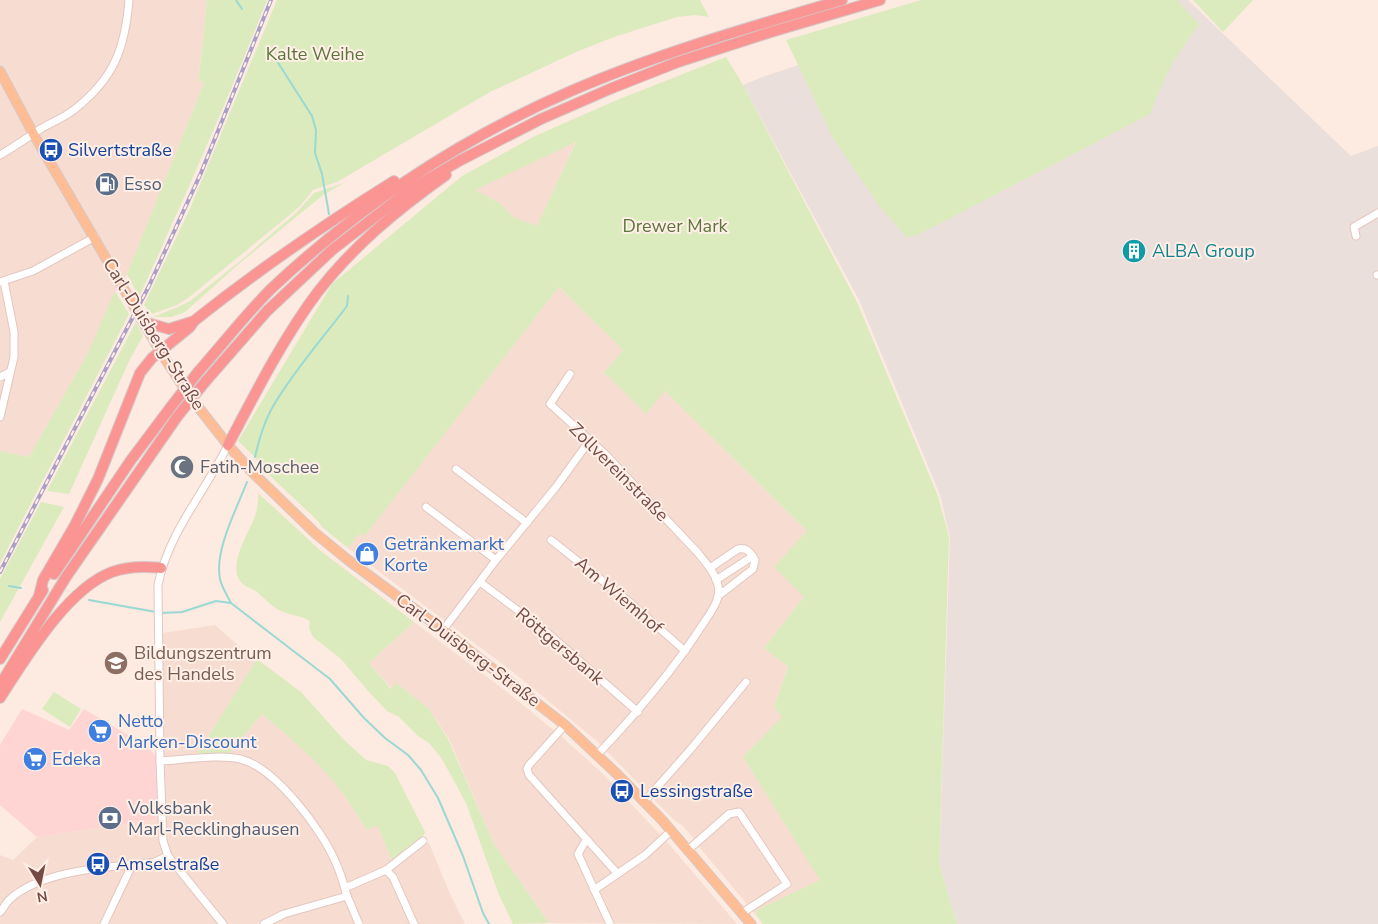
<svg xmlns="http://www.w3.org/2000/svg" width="1378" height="924" viewBox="0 0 1378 924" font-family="'Nunito Sans',sans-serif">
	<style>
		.residential { fill: #f7ddd1 }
		.commercial { fill: #fed5d3 }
		.industrial { fill: #ebdfdc }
		.green { fill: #dbebbe; fill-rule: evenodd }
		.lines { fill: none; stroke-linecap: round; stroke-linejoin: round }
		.stream { stroke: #9ad9d3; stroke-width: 2 }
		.minor-casing { stroke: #e3c6bf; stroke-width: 9 }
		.major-casing { stroke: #d5c9c8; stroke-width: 11 }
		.highway-casing { stroke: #d5c9c8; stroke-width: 12 }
		.minor { stroke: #fff; stroke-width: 7 }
		.major { stroke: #ffbd95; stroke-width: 9 }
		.highway { stroke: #fa9594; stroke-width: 10 }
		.rail-casing { stroke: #aa9fc6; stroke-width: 4 }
		.rail { stroke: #ffefe7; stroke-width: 2; stroke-dasharray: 5.5; stroke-linecap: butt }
		.highway-bridge-casing { stroke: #d5c9c8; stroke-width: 12; stroke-linecap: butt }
		.highway-bridge { stroke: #fa9594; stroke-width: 10 }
		.labels { text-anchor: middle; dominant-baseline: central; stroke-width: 4; stroke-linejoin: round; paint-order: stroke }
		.park-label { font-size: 18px; fill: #5b753c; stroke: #ffefe7 }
		.transit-label { font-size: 18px; fill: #164399; stroke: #ffefe7; text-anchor: start }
		.service-label { font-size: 18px; fill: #4e5e75; stroke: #ffefe7; text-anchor: start }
		.culture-label { font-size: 18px; fill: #0d838f; stroke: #ffefe7; text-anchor: start }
		.street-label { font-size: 18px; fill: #744b46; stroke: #ffefe7 }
		.worship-label { font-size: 18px; fill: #5b616d; stroke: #ffefe7; text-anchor: start }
		.shop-label { font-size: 18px; fill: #366cbe; stroke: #ffefe7; text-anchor: start }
		.education-label { font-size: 18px; fill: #785e54; stroke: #ffefe7; text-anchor: start }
	</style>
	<rect width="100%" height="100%" fill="#fdeae0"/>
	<g class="residential">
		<polygon points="0,0 207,0 198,83 200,80 204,83 122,287 115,292 88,353 29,457 0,451"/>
		<polygon points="576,141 537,227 513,217 500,203 474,190"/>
		<polygon points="559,287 623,350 603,374 665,391 807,531 804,597 764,648 788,666 774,707 783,717 743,757 821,880 757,910 756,915 700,848 695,840 683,826 673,819 598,742 513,672 348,548 360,533 364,536"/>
		<polygon points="414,622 507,692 562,737 601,772 668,843 737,924 549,923 494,844 449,739 428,708 396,684 392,689 369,663"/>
		<polygon points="215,625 256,661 197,754 229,753 262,714 303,748 331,777 354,809 366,830 378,825 393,863 425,842 429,843 450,894 465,924 0,924 0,855 13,860 37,837 161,819 160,761 164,725 162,633"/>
	</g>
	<polygon class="commercial" points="22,709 69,730 84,709 147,746 160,761 161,819 37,837 0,805 0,745"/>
	<polygon class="industrial" points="999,0 1188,0 1351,156 1378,146 1378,924 957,924 939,864 950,537 940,495 859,300 743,85 768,75"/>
	<g class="green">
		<path d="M 207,0 L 267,0 C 228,100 184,199 139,297 L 127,274 L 204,83 L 200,80 L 198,84 Z"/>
		<polygon points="277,0 700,0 709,17 695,15 677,17 614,37 576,52 490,92 337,182 313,190 300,206 286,218 188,298 177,305 152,314 144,305 189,211"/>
		<polygon points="921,0 1177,0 1199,24 1173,62 1158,93 1150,114 920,234 907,238 881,208 834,140 786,40"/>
		<polygon points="1193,0 1253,0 1223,32"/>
		<path d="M 726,57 L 743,85 L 857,302 L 938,496 L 949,537 L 939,864 L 957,924 L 763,924 L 756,915 L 757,910 L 820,880 L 743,757 L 782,717 L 774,707 L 788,667 L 764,648 L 804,597 L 774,567 L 807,531 L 665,391 L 646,414 L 607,375 L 603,374 L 623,350 L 559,287 L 364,537 L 360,533 L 348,548 L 323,528 L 317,520 L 267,473 L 255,457 L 238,441 L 332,284 L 462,176 L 535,136 L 617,100 ZM 576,142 L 537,226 L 513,217 L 500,203 L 475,190 Z"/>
		<polygon points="344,183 323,195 240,263 185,312 172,317 153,317 178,307 190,301 239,262 296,213 314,193"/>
		<polygon points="115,291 129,314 0,563 0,451 29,457 88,353"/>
		<polygon points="136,322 143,336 130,359 69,494 47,491"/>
		<path d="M 258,493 L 321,551 L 414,622 L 369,663 L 391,689 L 396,683 L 428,708 L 448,739 L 494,844 L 549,923 L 513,924 L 499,895 L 466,803 L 442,759 L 429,743 L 418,736 L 399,717 L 387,711 L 369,692 L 341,659 L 313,637 L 309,628 L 310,621 C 301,615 291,616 281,611 C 272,607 264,598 257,592 C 253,589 247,588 243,584 C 225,569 249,533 255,516 C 258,509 258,501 258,493 Z"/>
		<polygon points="41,502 64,507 0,622 0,579"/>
		<path d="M 257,659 L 301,692 L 344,740 L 366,760 L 388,766 L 395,773 L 425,832 L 422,839 L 393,863 L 378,826 L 366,830 C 338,778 306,751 262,714 L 229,753 L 197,754 Z"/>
		<polygon points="54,692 81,709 70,727 42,709"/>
	</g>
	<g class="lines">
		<g class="stream">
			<polyline points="236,0 242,9"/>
			<polyline points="275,58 312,116 316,130 315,153 322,174 329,214"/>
			<path d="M 255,457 C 259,439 265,419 275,403 C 296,368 323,338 347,306 L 348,296"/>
			<path d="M 247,482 C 237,508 214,551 220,579 C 222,588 227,595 231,603 L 330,679 L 364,718 L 385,738 L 408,755 L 421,770 L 438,798 L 463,856 L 483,913 L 489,924"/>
			<polyline points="9,586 21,588"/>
			<polyline points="89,600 156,612"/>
			<polyline points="161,613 182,612 216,601 231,603"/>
		</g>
		<g class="minor-casing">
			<g id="minor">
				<path d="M 0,155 C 14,147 28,137 42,128 C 53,122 65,117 75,109 C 114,78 125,49 129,0"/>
				<polyline points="1356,236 1354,227 1378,213"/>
				<polyline points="1377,275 1378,275"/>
				<polyline points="0,282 33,271 95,237"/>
				<path d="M 570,374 L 550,404 L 604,453 L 698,553 C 707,564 722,580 718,597 C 715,609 705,620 699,630 C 669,676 634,716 597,755"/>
				<polyline points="0,377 10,372"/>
				<polyline points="0,417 14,357 14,332 4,281"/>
				<polyline points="456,469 527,523"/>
				<polyline points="426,507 496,560"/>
				<polyline points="551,540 632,604 685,651"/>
				<path d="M 710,568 L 738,549 C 748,547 750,553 755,560 L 753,569 L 718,596"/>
				<polyline points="716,580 753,556"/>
				<polyline points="480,582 544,630 638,712"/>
				<polyline points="443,630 496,560 556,487 590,440"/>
				<polyline points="565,725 529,765 527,769 529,775 617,873"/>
				<path d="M 160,761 C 183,760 219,754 240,759 C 275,767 323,831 336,863 C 341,874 344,885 347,896 C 351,905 355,915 359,924"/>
				<polyline points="644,802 690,750 746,682"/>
				<polyline points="586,840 578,854 610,924"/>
				<polyline points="688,850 729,814 739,812 787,884 742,913"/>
				<polyline points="386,870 393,877 414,924"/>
				<polyline points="345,888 386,870 423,841"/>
				<polyline points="594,890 645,855 671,831"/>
				<path d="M 0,912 C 3,909 6,903 9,900 C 42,869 112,867 155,862 L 168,856"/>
				<polyline points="104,924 132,865"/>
				<path d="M 223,924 L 168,856 L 163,841 L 160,761 L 158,585 C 168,533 205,492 228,445"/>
				<polyline points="264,924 284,914 347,896"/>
			</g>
		</g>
		<g class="major-casing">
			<polyline id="major" points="0,71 34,135 160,351 188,394 228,445 252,472 315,533 348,560 443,630 565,725 618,775 662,820 751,924"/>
		</g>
		<g class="highway-casing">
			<g id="highway">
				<polyline points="144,322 169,329 191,322"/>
				<path d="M 198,372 C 222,345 245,315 271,289 C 359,206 460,139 571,91 C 659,53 750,27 842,0"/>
				<polyline points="205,382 267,311 332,250 411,189 459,161 541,119 612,88 678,62 771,32 880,0"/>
				<path d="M 228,445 C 255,394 282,340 317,293 C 353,246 398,209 446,175"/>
				<polyline points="54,574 131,460 170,408"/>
				<path d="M 39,596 L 43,580 L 75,525 L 98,479 L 140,373 L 152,358 L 190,327 L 194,321 C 258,270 325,224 394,181"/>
				<polyline points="0,659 43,590"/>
				<polyline points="0,685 66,577 177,417"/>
				<path d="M 0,698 C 26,658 67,589 112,572 C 129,566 144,566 161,568"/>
			</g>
		</g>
		<use href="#minor" class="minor"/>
		<use href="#major" class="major"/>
		<use href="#highway" class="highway"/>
		<g class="rail-casing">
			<polyline id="rail" points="0,572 149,286 201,173 271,0"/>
		</g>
		<use href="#rail" class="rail"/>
		<g class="highway-bridge-casing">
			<g id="highway-bridge">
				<polyline points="170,408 198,372"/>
				<polyline points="177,417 205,382"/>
			</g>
		</g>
		<use href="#highway-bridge" class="highway-bridge"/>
	</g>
	<defs>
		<g id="bus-disc" transform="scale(1.25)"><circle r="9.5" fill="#1a4fb4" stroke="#ffefe7"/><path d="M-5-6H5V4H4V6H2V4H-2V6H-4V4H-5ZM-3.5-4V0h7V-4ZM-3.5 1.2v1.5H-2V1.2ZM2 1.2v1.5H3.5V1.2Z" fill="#fff"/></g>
		<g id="fuel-disc" transform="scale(1.25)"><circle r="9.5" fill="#5c6f8a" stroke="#ffefe7"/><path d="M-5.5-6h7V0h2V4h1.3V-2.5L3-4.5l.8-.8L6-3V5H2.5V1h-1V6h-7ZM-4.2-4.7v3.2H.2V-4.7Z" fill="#fff"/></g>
		<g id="building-disc" transform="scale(1.25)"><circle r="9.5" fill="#0f9aa8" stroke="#ffefe7"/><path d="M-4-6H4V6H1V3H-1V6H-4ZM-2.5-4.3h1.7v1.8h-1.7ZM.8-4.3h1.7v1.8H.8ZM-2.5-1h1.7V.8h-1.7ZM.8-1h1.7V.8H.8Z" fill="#fff"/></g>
		<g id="mosque-disc" transform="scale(1.25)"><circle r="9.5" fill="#6b7280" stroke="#ffefe7"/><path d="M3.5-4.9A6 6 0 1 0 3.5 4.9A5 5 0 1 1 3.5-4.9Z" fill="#fff"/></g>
		<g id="shop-disc" transform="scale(1.25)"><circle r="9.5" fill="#3f7fe0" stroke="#ffefe7"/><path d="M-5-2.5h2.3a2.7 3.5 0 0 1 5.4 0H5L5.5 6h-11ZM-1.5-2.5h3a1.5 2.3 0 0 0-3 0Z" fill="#fff"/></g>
		<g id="school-disc" transform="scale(1.25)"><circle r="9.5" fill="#8d6e63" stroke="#ffefe7"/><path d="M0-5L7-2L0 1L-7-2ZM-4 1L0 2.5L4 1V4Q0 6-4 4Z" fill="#fff"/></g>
		<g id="supermarket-disc" transform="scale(1.25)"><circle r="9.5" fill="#3f7fe0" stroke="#ffefe7"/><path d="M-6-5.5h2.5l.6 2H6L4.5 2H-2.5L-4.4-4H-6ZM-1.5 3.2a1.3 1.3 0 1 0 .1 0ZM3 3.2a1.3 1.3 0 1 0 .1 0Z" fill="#fff"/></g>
		<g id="bank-disc" transform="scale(1.25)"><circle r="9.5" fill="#5c6f8a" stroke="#ffefe7"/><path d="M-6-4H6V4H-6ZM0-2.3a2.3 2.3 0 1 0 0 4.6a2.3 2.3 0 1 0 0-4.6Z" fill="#fff"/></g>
	</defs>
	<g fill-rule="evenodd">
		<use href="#bus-disc" x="51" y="150"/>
		<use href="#fuel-disc" x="107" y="184"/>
		<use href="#building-disc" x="1134" y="251"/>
		<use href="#mosque-disc" x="182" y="467"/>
		<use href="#shop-disc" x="367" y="554"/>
		<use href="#school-disc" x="116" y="663"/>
		<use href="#supermarket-disc" x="100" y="731"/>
		<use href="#supermarket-disc" x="35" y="759"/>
		<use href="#bus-disc" x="622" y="791"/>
		<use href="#bank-disc" x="110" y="818"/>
		<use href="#bus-disc" x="98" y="864"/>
	</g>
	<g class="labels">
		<g class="park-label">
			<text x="315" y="54">Kalte Weihe</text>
			<text x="675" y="226">Drewer Mark</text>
		</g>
		<g class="transit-label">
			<text x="68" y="150">Silvertstraße</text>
			<text x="640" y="791">Lessingstraße</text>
			<text x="116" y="864">Amselstraße</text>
		</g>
		<g class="service-label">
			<text x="124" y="184">Esso</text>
			<text x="128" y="808">Volksbank<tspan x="128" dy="21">Marl-Recklinghausen</tspan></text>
		</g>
		<g class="culture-label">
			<text x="1152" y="251">ALBA Group</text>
		</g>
		<g class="street-label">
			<text transform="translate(154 334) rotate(58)">Carl-Duisberg-Straße</text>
			<text transform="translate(619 472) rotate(45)">Zollvereinstraße</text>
			<text transform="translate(619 595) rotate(40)">Am Wiemhof</text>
			<text transform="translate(560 646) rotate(40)">Röttgersbank</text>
			<text transform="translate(468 650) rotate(37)">Carl-Duisberg-Straße</text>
		</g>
		<g class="worship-label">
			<text x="200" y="467">Fatih-Moschee</text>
		</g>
		<g class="shop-label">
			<text x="384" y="544">Getränkemarkt<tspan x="384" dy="21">Korte</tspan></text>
			<text x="118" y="721">Netto<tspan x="118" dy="21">Marken-Discount</tspan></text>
			<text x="52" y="759">Edeka</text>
		</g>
		<g class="education-label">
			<text x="134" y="653">Bildungszentrum<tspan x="134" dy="21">des Handels</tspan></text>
		</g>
	</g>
	<g transform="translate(40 884) rotate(170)" stroke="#ffefe7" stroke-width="4" paint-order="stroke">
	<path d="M0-4L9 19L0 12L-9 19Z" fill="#744b46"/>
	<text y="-8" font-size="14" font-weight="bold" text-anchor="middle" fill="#744b46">N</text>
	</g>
</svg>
